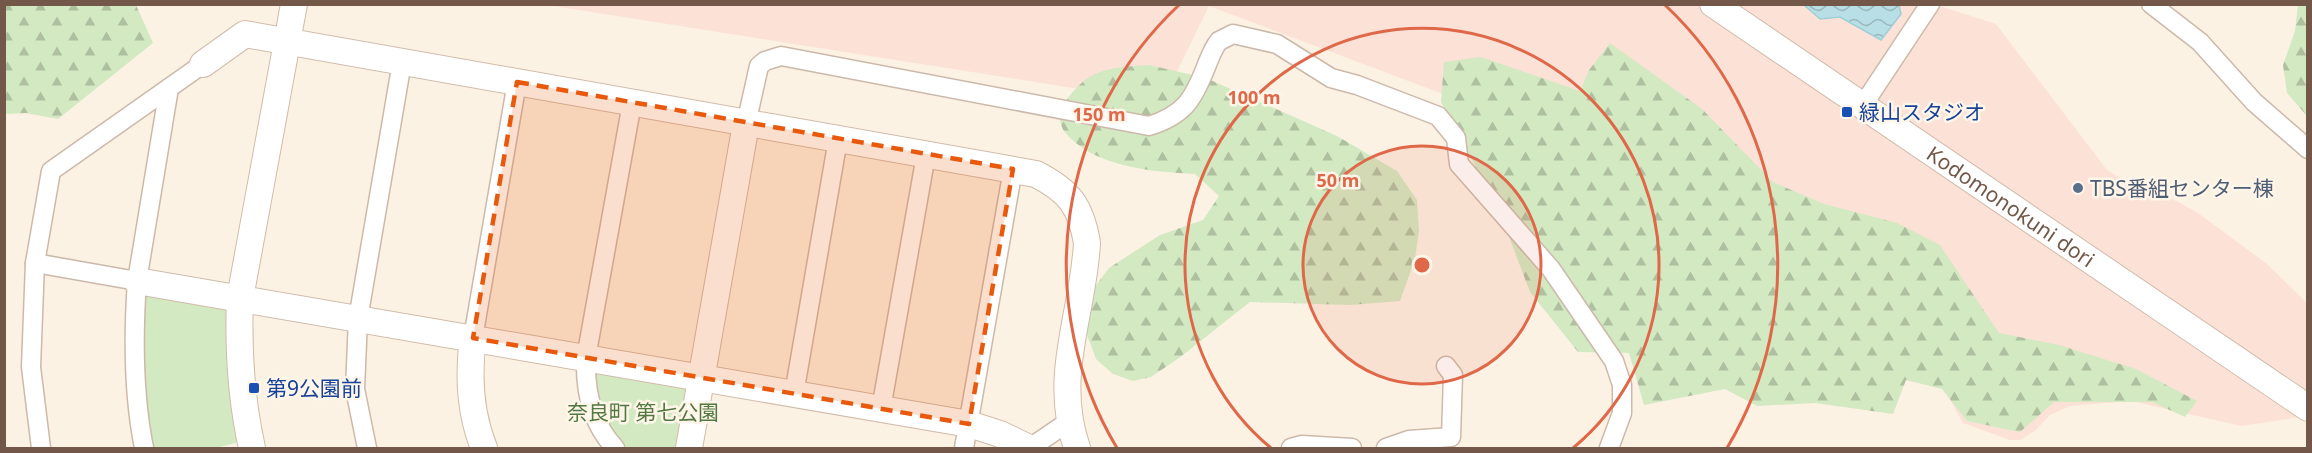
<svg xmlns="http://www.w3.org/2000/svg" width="2312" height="453" viewBox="0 0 2312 453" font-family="'Noto Sans','Noto Sans JP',sans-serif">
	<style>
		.commercial { fill: #fce1d7 }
		.forest { fill: url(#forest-firs) }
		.green { fill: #d2e9c2 }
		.water { fill: url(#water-waves); stroke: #9ecfd7; stroke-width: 1.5 }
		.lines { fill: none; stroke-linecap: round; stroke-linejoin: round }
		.street-casing { stroke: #cdb9aa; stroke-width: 21 }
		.secondary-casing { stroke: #d2bbaa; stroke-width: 28 }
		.street { stroke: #fff; stroke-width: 18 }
		.secondary { stroke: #fff; stroke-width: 26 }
		.marked { fill: #e8590c; fill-opacity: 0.2; stroke: #e8590c; stroke-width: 4.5; stroke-dasharray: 12 8; stroke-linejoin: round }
		.ring { fill: none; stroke: #df6849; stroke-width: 3 }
		.transit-dot { fill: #1a4fb4; stroke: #fff6e9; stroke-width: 2 }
		.service-dot { fill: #5c6f8a; stroke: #fff6e9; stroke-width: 2 }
		.labels { text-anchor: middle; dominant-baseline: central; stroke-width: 5; stroke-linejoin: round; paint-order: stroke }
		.transit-label { font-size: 21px; fill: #164399; stroke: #fff6e9; text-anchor: start }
		.service-label { font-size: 21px; fill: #4e5e75; stroke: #fff6e9; text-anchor: start }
		.street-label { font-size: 21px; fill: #735849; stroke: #fff6e9 }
		.park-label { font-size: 21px; fill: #537942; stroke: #fff6e9 }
		.centre { fill: #df6849; stroke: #fff6e9; stroke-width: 3 }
		.ring-label { font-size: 18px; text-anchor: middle; font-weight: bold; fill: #df6849; stroke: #fff6e9; stroke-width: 5; stroke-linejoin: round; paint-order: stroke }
	</style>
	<defs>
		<pattern id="forest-firs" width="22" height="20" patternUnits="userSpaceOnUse" patternTransform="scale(1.5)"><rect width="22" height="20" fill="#d2e9c2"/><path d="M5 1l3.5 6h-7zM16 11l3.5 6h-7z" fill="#afc0a0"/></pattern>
		<pattern id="water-waves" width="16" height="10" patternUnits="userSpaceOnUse" patternTransform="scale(1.5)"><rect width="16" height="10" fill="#b8dfe5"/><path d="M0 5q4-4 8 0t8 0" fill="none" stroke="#9ab8bc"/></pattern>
	</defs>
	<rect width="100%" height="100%" fill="#fcf2e3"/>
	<polygon class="commercial" points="547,5 1937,5 1996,24 2107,170 2137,188 2171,198 2198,213 2267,264 2307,303 2307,416 2241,426 2131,401 2070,406 2050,415 2035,431 2020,440 2010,440 1963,423 1887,286 1802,229 1209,6 1162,102"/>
	<g class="forest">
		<polygon points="4,5 136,5 153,43 58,119 26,113 5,114"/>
		<polygon points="2298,5 2307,5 2307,116 2287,93 2283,65 2295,31"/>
		<polygon points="1610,43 1702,109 1773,182 1824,204 1897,223 1940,245 1999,333 2059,345 2136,369 2197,401 2185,417 2152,402 2054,402 2020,432 1967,421 1942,389 1906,380 1893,414 1815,403 1757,406 1725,389 1644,405 1629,353 1578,352 1530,292 1508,234 1487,210 1492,197 1441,102 1444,62 1481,57 1580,91 1589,70"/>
		<path d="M 1149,65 L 1206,78 L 1337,136 L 1397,171 L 1417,200 L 1419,231 L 1415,259 L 1400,301 L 1350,305 L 1250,302 L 1179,358 L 1151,377 L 1133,381 L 1113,374 L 1096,359 L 1086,332 L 1088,296 L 1109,268 L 1160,235 L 1203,220 L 1219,196 L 1195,174 C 1153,172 1092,167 1064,131 C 1061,127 1060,119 1058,113 C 1085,70 1100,68 1149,65 Z"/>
	</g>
	<g class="green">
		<polygon points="150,291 219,305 227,311 227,346 239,442 216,448 152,448 141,371 145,295"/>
		<path d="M 591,367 L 682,383 L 692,393 L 681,448 L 626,448 C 603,427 598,397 591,367 Z"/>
	</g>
	<polygon class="water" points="1804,5 1899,5 1901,14 1881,40 1840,17 1820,19"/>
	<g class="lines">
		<g class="street-casing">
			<g id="street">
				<polyline points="2151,4 2200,42 2254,102 2308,149"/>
				<polyline points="1863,105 1930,4"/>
				<path d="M 746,124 L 759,66 L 765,61 L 781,56 L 1149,126 C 1184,115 1193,100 1206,67 C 1210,57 1213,48 1219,41 L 1233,34 L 1277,44 L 1331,78 L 1357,85 L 1438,116 L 1456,138 L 1459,164 L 1551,269 L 1614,361 L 1622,385 L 1622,413 L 1609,448"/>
				<polyline points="35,263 137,281"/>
				<polyline points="473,338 517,82"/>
				<polyline points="794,394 838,139"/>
				<polyline points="881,409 926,155"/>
				<polyline points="41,448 31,367 35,263 51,171 203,64"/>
				<path d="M 144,448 C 133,393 133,337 137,281 L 169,88"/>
				<polyline points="367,448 355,389 358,319 402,62"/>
				<path d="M 615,448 C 592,424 585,390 586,358 L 632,103"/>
				<polyline points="964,448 1013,169"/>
				<polyline points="1030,448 1068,422"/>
				<polyline points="1291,448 1302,445 1352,448"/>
				<polyline points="1386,448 1409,440 1451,437 1453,375 1446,366"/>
			</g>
		</g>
		<g class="secondary-casing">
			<g id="secondary">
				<path id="s1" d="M 1713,4 L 2308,408"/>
				<path d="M 203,64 L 245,34 L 1036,174 C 1069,191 1081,206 1087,243 C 1083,316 1052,375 1077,448"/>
				<polyline points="137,281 969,424 1000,434 1029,448"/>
				<path d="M 473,338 C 468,375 470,413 484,448"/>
				<path d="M 252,448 C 241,399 238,349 240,298 L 294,4"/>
				<polyline points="689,448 746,124"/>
			</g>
		</g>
		<use href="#street" class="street"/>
		<use href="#secondary" class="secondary"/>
	</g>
	<path class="marked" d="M 517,82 L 1013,169 L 969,424 L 473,338 Z"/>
	<circle cx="1422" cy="265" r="119" fill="#df6849" fill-opacity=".12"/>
	<g class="ring">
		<circle cx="1422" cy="265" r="119"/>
		<path d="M1271 448A237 237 0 1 1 1573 448"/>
		<path d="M1117 448A356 356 0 0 1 1179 5M1665 5A356 356 0 0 1 1727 448"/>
	</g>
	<g class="transit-dot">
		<rect x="1841" y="106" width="12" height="12" rx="3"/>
		<rect x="248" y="382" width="12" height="12" rx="3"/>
	</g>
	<circle class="service-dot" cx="2078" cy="188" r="6"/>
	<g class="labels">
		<g class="transit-label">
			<text x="1859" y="112">緑山スタジオ</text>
			<text x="266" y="388">第9公園前</text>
		</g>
		<g class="service-label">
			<text x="2090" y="188">TBS番組センター棟</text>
		</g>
		<g class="street-label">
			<text stroke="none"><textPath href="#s1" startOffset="360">Kodomonokuni dori</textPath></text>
		</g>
		<g class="park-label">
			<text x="643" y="412">奈良町 第七公園</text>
		</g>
	</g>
	<circle cx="1422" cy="265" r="9" class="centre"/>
	<g class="ring-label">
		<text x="1254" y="104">100 m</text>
		<text x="1099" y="121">150 m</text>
		<text x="1338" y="187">50 m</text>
	</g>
	<rect width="2312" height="453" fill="none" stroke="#735849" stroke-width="12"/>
</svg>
